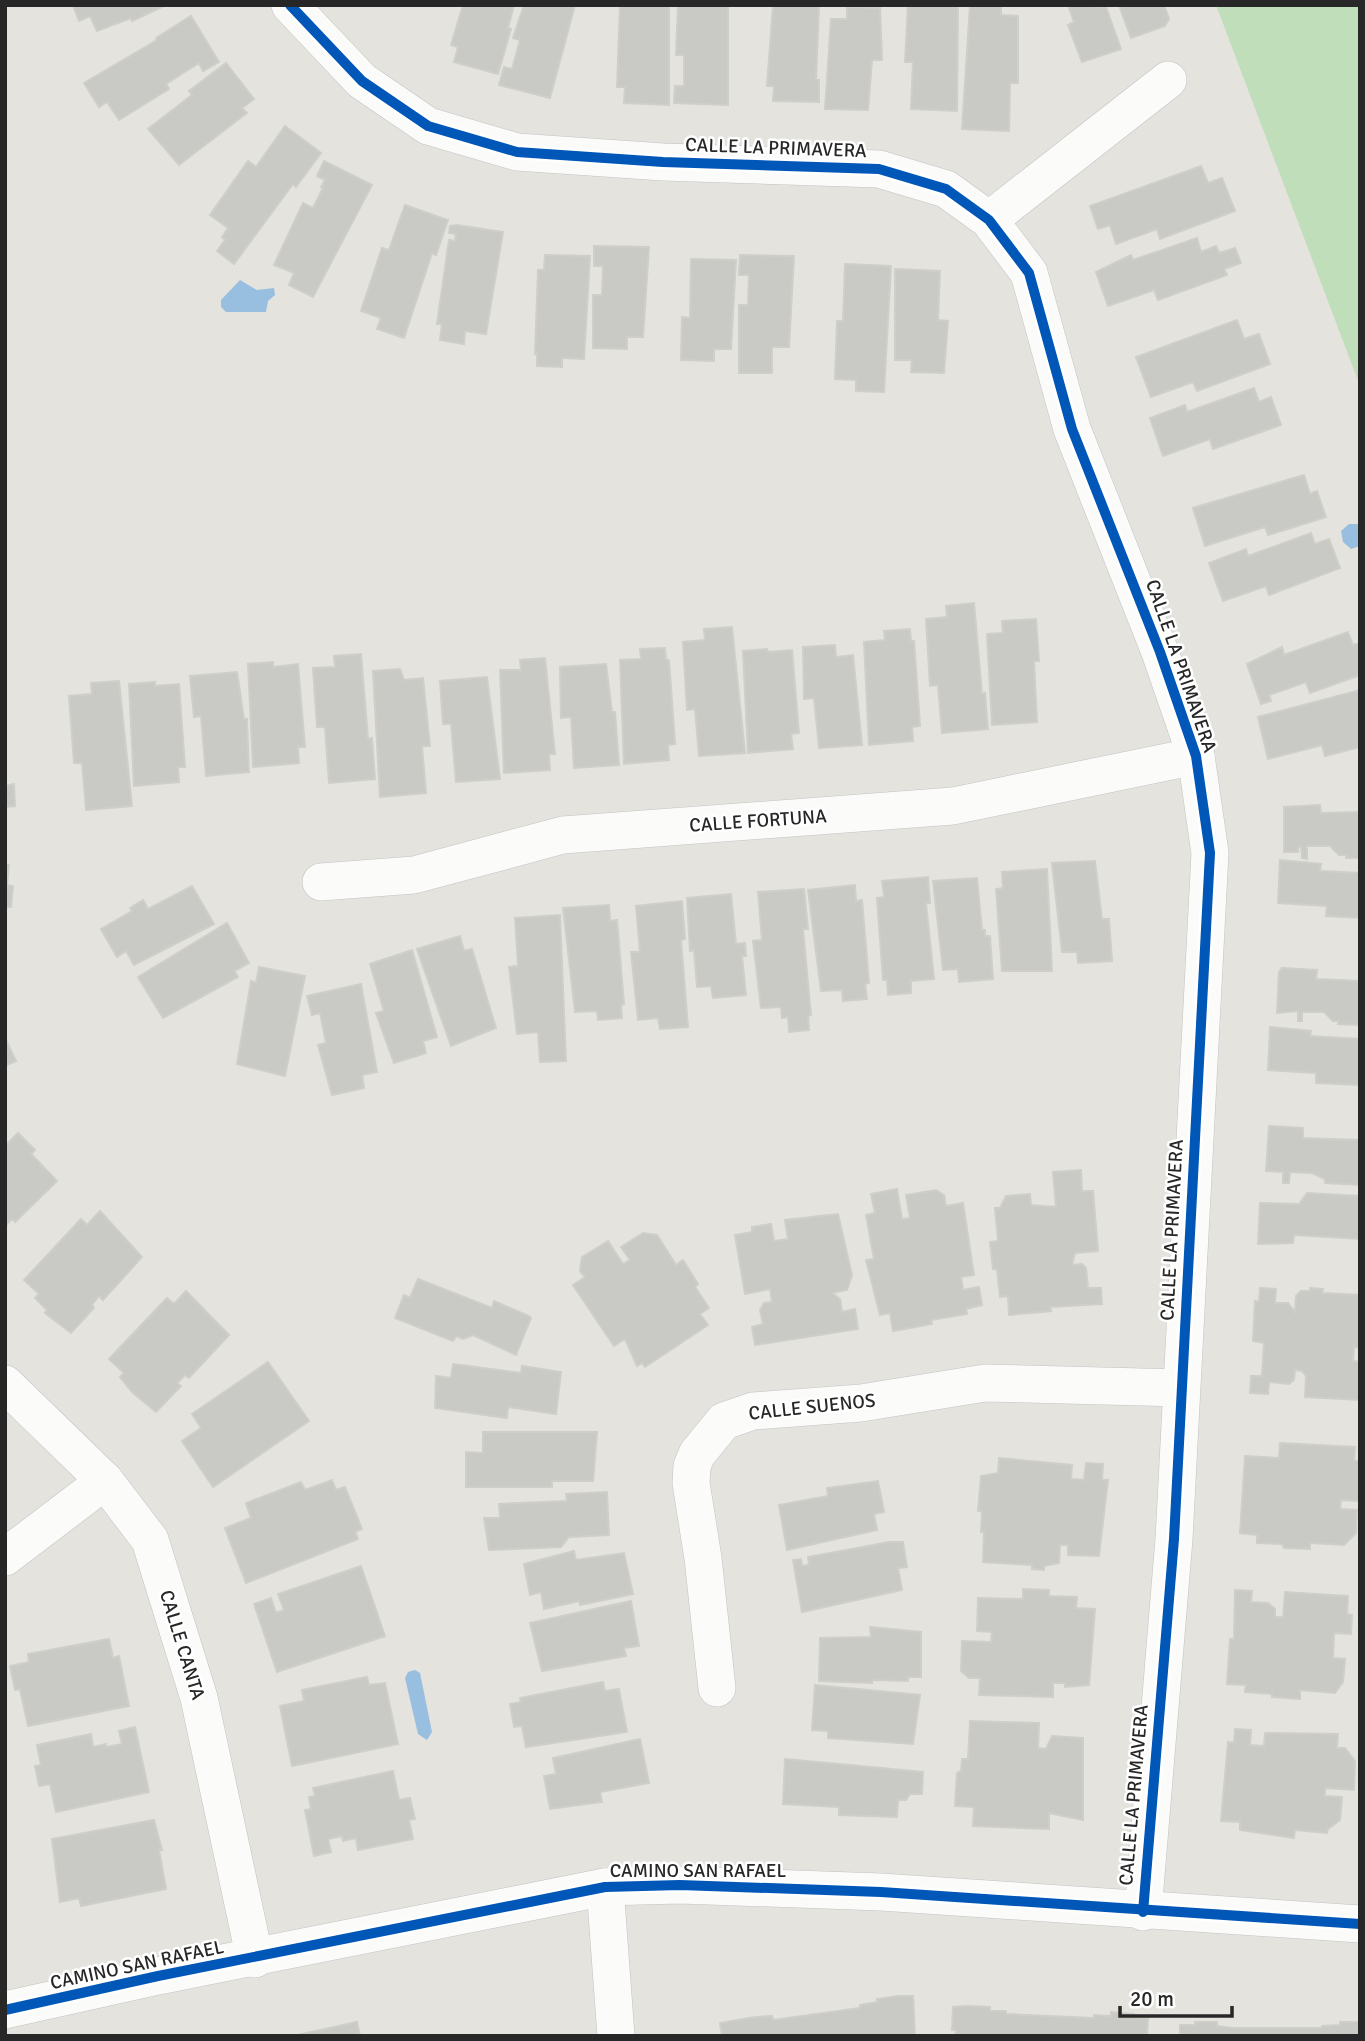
<svg xmlns="http://www.w3.org/2000/svg" width="1365" height="2041" viewBox="0 0 1365 2041" font-family="Signika,sans-serif">
	<style>
		.green { fill: #c1deba }
		.water { fill: #98bfdf }
		.building { fill: #c9c9c5; stroke: #cfcfca; stroke-width: 2 }
		.lines { fill: none; stroke-linecap: round; stroke-linejoin: round }
		.minor-casing { stroke: #c3c2c3; stroke-width: 38 }
		.minor { stroke: #fbfbfa; stroke-width: 37 }
		.cycleway-casing { stroke: #fff; stroke-width: 15 }
		.cycleway { stroke: #0057b8; stroke-width: 10 }
		.labels { text-anchor: middle; dominant-baseline: central; stroke-width: 5; stroke-linejoin: round; paint-order: stroke }
		.street-label { font-size: 19px; fill: #272727; stroke: #fff }
	</style>
	<rect width="100%" height="100%" fill="#e4e3de"/>
	<polygon class="green" points="1216,5 1360,5 1360,386"/>
	<g class="water">
		<polygon points="240,280 257,290 274,288 275,295 268,301 266,312 226,312 221,307 221,300"/>
		<polygon points="1349,524 1360,524 1360,546 1351,549 1343,542 1341,531"/>
		<polygon points="415,1670 420,1673 432,1732 427,1740 418,1734 405,1678 408,1672"/>
	</g>
	<g class="building">
		<polygon points="73,5 166,5 132,21 131,18 97,31 90,16 79,21"/>
		<polygon points="463,5 514,5 508,28 511,29 498,74 454,62 458,47 451,45"/>
		<polygon points="524,5 575,5 550,98 499,85 504,67 512,69 520,40 513,38"/>
		<polygon points="620,5 669,5 669,105 624,103 625,87 617,87"/>
		<polygon points="678,5 728,5 728,105 674,103 675,86 684,86 684,55 676,55"/>
		<polygon points="773,5 819,5 816,80 819,80 819,102 773,101 774,86 767,86"/>
		<polygon points="908,5 958,5 957,111 911,109 913,62 905,62"/>
		<polygon points="970,5 1001,5 1001,15 1018,16 1018,83 1010,83 1009,131 962,129"/>
		<polygon points="1068,5 1106,7 1121,49 1082,62 1068,25 1074,22"/>
		<polygon points="1119,5 1164,5 1169,19 1165,26 1131,38"/>
		<polygon points="847,7 880,8 882,60 872,60 868,110 825,109 831,19 847,19"/>
		<polygon points="191,16 219,62 203,71 199,63 166,84 169,89 119,120 107,102 99,107 84,83 157,40 156,38"/>
		<polygon points="226,63 254,99 242,108 247,113 179,165 148,129 192,95 189,91"/>
		<polygon points="285,126 321,153 296,187 293,184 234,264 217,251 225,240 222,237 228,228 210,215 248,161 256,167"/>
		<polygon points="324,161 372,185 313,297 289,285 294,273 274,265 303,203 313,208 323,188 321,187 325,180 317,176"/>
		<polygon points="1201,166 1208,183 1222,178 1235,211 1160,239 1157,229 1116,244 1110,225 1098,229 1090,206"/>
		<polygon points="405,205 448,220 436,255 432,253 404,338 377,329 381,318 361,311 382,248 389,250"/>
		<polygon points="457,225 503,232 486,334 465,331 464,344 440,340 442,324 437,324 449,240 455,241 456,234 449,233 450,226"/>
		<polygon points="1197,238 1201,252 1216,246 1219,253 1235,248 1241,263 1224,269 1227,275 1158,300 1154,290 1108,306 1096,272 1131,255 1133,260"/>
		<polygon points="594,246 649,247 643,337 627,337 627,349 593,348 593,295 602,295 603,266 594,266"/>
		<polygon points="545,255 590,256 584,359 562,358 562,367 537,366 537,353 535,354 538,270 544,270"/>
		<polygon points="740,255 794,256 789,347 772,347 772,373 739,373 739,305 748,305 749,275 739,275"/>
		<polygon points="691,259 736,260 731,349 714,349 714,361 681,360 682,317 690,318"/>
		<polygon points="845,264 891,266 884,392 856,391 856,380 835,379 837,321 843,321"/>
		<polygon points="895,269 940,271 938,320 948,321 944,373 911,372 912,360 895,360"/>
		<polygon points="1237,320 1244,339 1259,334 1270,364 1197,391 1193,382 1151,397 1136,357"/>
		<polygon points="1254,388 1259,402 1271,397 1281,425 1213,449 1210,439 1163,456 1150,418 1185,405 1187,412"/>
		<polygon points="1304,475 1310,494 1317,491 1326,517 1268,535 1265,527 1205,546 1193,508"/>
		<polygon points="1311,533 1315,544 1329,539 1340,568 1269,595 1266,586 1223,601 1209,563 1246,549 1248,556"/>
		<polygon points="974,603 982,694 985,693 988,729 942,733 938,685 930,686 926,619 947,617 946,606"/>
		<polygon points="1036,619 1039,661 1034,661 1037,722 992,725 987,634 1003,633 1002,621"/>
		<polygon points="732,627 745,753 699,756 695,709 687,710 683,642 705,640 704,629"/>
		<polygon points="910,629 911,641 914,641 920,726 912,727 913,741 869,745 864,642 885,640 884,631"/>
		<polygon points="1348,632 1353,645 1360,643 1360,675 1310,693 1306,682 1269,695 1271,701 1261,704 1247,664 1282,647 1284,655"/>
		<polygon points="835,645 836,657 853,655 862,745 819,748 814,698 804,699 803,647"/>
		<polygon points="665,648 666,660 669,660 675,744 668,745 669,760 624,764 620,660 641,659 640,649"/>
		<polygon points="767,649 768,652 792,650 799,733 791,734 793,749 748,753 743,651"/>
		<polygon points="361,654 368,739 372,738 375,779 329,783 325,727 317,727 313,668 335,667 334,656"/>
		<polygon points="545,658 555,754 549,754 550,770 504,773 500,670 521,670 520,660"/>
		<polygon points="273,662 273,667 298,664 305,747 298,747 299,763 253,767 248,664"/>
		<polygon points="606,664 612,712 615,712 619,765 574,768 571,717 561,718 560,667"/>
		<polygon points="400,669 404,680 423,678 430,746 422,746 426,793 380,797 373,671"/>
		<polygon points="237,672 244,719 247,719 249,772 206,776 201,716 194,717 190,676"/>
		<polygon points="487,677 500,779 456,782 451,724 443,724 440,681"/>
		<polygon points="119,681 132,806 86,810 82,763 74,763 69,696 92,694 91,683"/>
		<polygon points="155,682 155,686 179,684 185,767 178,767 179,782 134,786 129,684"/>
		<polygon points="1360,690 1360,747 1325,756 1322,745 1268,759 1258,717"/>
		<polygon points="14,784 15,806 5,807 5,786"/>
		<polygon points="1320,805 1321,813 1360,812 1360,858 1346,858 1346,855 1339,855 1330,846 1307,846 1307,859 1302,858 1301,847 1298,847 1298,852 1284,852 1284,807"/>
		<polygon points="1280,860 1321,864 1320,871 1360,873 1360,918 1326,916 1327,906 1278,903"/>
		<polygon points="1095,861 1102,919 1109,919 1112,961 1078,963 1077,952 1062,952 1052,863"/>
		<polygon points="5,865 9,865 7,885 13,886 11,907 5,907"/>
		<polygon points="1047,869 1052,971 1002,971 996,889 1003,888 1002,872"/>
		<polygon points="928,877 930,903 926,903 934,979 911,981 911,978 911,993 888,995 887,980 883,980 877,898 884,897 882,881"/>
		<polygon points="977,878 982,930 985,930 985,936 990,936 993,979 959,982 958,969 943,970 933,881"/>
		<polygon points="855,885 856,901 862,900 869,983 865,984 867,999 843,1001 842,990 821,991 808,890"/>
		<polygon points="192,886 214,924 134,965 126,951 117,957 101,929 132,911 130,908 143,900 148,909"/>
		<polygon points="804,889 808,929 803,929 811,1015 808,1016 809,1030 789,1032 788,1017 782,1018 781,1007 761,1008 753,941 762,940 758,892"/>
		<polygon points="731,894 736,944 745,943 746,956 742,956 746,995 713,998 711,986 697,987 694,950 690,951 687,898"/>
		<polygon points="682,901 685,939 681,940 688,1027 660,1029 658,1018 638,1020 631,952 640,952 636,906"/>
		<polygon points="609,905 610,921 617,920 624,1004 621,1005 622,1018 598,1020 597,1011 575,1012 563,908"/>
		<polygon points="560,915 566,1061 540,1062 538,1032 517,1034 509,967 518,966 515,918"/>
		<polygon points="227,923 249,963 234,971 238,977 163,1018 138,977"/>
		<polygon points="460,936 464,951 472,949 496,1028 451,1046 417,949"/>
		<polygon points="412,950 437,1037 423,1041 426,1053 394,1063 376,1013 384,1011 370,964"/>
		<polygon points="259,967 305,976 285,1076 237,1064 251,981 256,983"/>
		<polygon points="1282,968 1317,970 1316,979 1360,981 1360,1025 1338,1024 1339,1021 1333,1021 1324,1012 1302,1012 1302,1021 1298,1021 1298,1011 1277,1013 1279,972"/>
		<polygon points="361,984 377,1072 362,1075 364,1088 332,1095 318,1045 326,1043 320,1013 312,1015 307,996"/>
		<polygon points="1270,1027 1311,1031 1310,1036 1360,1039 1360,1085 1316,1083 1316,1073 1268,1070"/>
		<polygon points="6,1040 16,1061 5,1066 5,1041"/>
		<polygon points="1269,1126 1303,1128 1303,1138 1360,1140 1360,1185 1325,1183 1325,1179 1312,1173 1290,1172 1289,1183 1283,1183 1283,1172 1266,1171"/>
		<polygon points="18,1133 35,1150 31,1154 57,1181 15,1222 12,1219 5,1226 5,1146"/>
		<polygon points="1081,1170 1082,1191 1093,1191 1098,1251 1075,1253 1072,1265 1082,1264 1086,1268 1088,1288 1101,1288 1102,1304 1050,1307 1051,1311 1009,1315 1008,1296 1000,1297 997,1269 993,1269 990,1242 998,1241 995,1208 1000,1208 1006,1196 1030,1194 1031,1205 1056,1207 1053,1172"/>
		<polygon points="897,1189 902,1219 910,1218 906,1195 936,1190 944,1195 946,1206 963,1203 974,1275 961,1277 963,1290 979,1287 982,1305 966,1309 967,1314 931,1320 932,1324 893,1331 890,1313 880,1315 866,1260 874,1259 866,1215 875,1213 871,1194"/>
		<polygon points="1307,1193 1360,1196 1360,1239 1294,1235 1293,1243 1258,1244 1260,1203 1299,1204"/>
		<polygon points="100,1211 142,1257 103,1300 99,1296 92,1305 94,1308 71,1333 45,1313 47,1310 35,1298 39,1294 24,1280 81,1219 87,1225"/>
		<polygon points="838,1214 852,1275 847,1290 832,1293 840,1299 842,1312 855,1309 858,1329 755,1345 752,1327 763,1324 760,1310 764,1303 772,1302 770,1289 745,1294 735,1235 752,1232 752,1227 771,1224 774,1241 788,1239 785,1220"/>
		<polygon points="643,1233 657,1235 676,1265 683,1260 698,1284 695,1287 709,1308 700,1314 708,1325 645,1367 642,1363 637,1366 625,1339 614,1346 573,1285 585,1277 580,1271 582,1257 608,1241 623,1264 630,1260 621,1247"/>
		<polygon points="418,1279 492,1308 494,1301 529,1316 531,1318 516,1355 473,1335 463,1339 456,1336 453,1341 395,1318 404,1295 410,1298"/>
		<polygon points="1260,1288 1276,1289 1275,1303 1288,1303 1295,1312 1296,1296 1301,1291 1310,1291 1310,1288 1323,1289 1322,1293 1360,1295 1360,1348 1354,1347 1353,1361 1360,1362 1360,1400 1305,1397 1306,1376 1302,1371 1295,1370 1294,1380 1289,1384 1269,1382 1268,1394 1250,1393 1251,1376 1262,1376 1264,1343 1253,1341 1255,1301 1259,1302"/>
		<polygon points="186,1291 229,1335 189,1378 185,1375 177,1383 181,1386 156,1412 132,1392 120,1377 124,1373 109,1359 167,1298 174,1304"/>
		<polygon points="268,1362 309,1421 213,1487 182,1441 201,1428 192,1414"/>
		<polygon points="453,1364 521,1373 522,1366 561,1372 556,1414 508,1407 507,1418 435,1408 436,1376 451,1378"/>
		<polygon points="483,1432 597,1432 593,1481 552,1481 552,1487 466,1487 466,1452 483,1453"/>
		<polygon points="1280,1443 1355,1447 1354,1461 1360,1461 1360,1501 1341,1500 1340,1509 1357,1510 1356,1533 1344,1545 1310,1543 1310,1549 1284,1548 1282,1544 1257,1543 1257,1535 1240,1533 1245,1456 1279,1458"/>
		<polygon points="999,1458 1072,1465 1071,1479 1084,1480 1086,1463 1103,1464 1102,1480 1108,1480 1099,1556 1068,1555 1068,1545 1060,1545 1059,1563 1044,1566 1044,1570 1032,1569 1032,1565 983,1562 984,1532 981,1532 982,1511 978,1511 981,1476 998,1473"/>
		<polygon points="332,1480 336,1490 345,1487 362,1529 355,1532 358,1539 246,1583 225,1528 251,1518 246,1503 301,1482 305,1490"/>
		<polygon points="878,1481 884,1512 874,1514 877,1530 787,1550 779,1505 828,1496 827,1488"/>
		<polygon points="607,1492 609,1535 569,1537 561,1547 489,1550 484,1518 500,1518 499,1504 567,1501 566,1494"/>
		<polygon points="889,1542 903,1542 907,1567 898,1568 902,1590 802,1612 793,1560 801,1559 802,1566 809,1565 808,1557"/>
		<polygon points="574,1551 576,1560 624,1553 633,1594 580,1605 579,1601 544,1609 541,1592 530,1595 524,1564"/>
		<polygon points="361,1566 385,1636 277,1672 254,1604 271,1598 276,1613 284,1610 278,1594"/>
		<polygon points="1023,1589 1049,1590 1049,1596 1077,1597 1076,1608 1095,1609 1089,1685 1065,1687 1065,1683 1053,1683 1053,1697 979,1695 980,1678 969,1678 961,1671 962,1641 991,1642 992,1632 977,1631 978,1598 1023,1599"/>
		<polygon points="1235,1590 1252,1591 1251,1602 1268,1603 1275,1609 1275,1617 1283,1617 1285,1592 1348,1596 1347,1614 1352,1615 1351,1634 1334,1633 1333,1658 1345,1659 1343,1682 1335,1693 1300,1690 1300,1699 1272,1697 1272,1694 1245,1692 1246,1685 1227,1684 1230,1639 1234,1639"/>
		<polygon points="631,1601 639,1646 624,1648 626,1656 542,1671 530,1623"/>
		<polygon points="870,1627 921,1632 921,1677 908,1677 908,1681 872,1680 872,1683 819,1681 820,1638 871,1637"/>
		<polygon points="109,1639 113,1658 119,1656 129,1706 28,1726 20,1689 15,1690 10,1666 29,1662 28,1654"/>
		<polygon points="367,1677 369,1685 385,1683 398,1744 292,1766 280,1706 304,1701 302,1690"/>
		<polygon points="603,1682 605,1691 619,1689 627,1732 526,1747 522,1726 514,1727 510,1704 521,1702 520,1698"/>
		<polygon points="815,1685 920,1695 913,1744 828,1738 828,1731 812,1730"/>
		<polygon points="970,1721 1039,1723 1038,1748 1046,1749 1052,1736 1083,1738 1083,1820 1049,1813 1049,1829 973,1826 974,1807 955,1806 957,1773 961,1771 962,1759 968,1759"/>
		<polygon points="135,1727 149,1792 56,1812 50,1784 39,1786 35,1766 41,1765 37,1745 91,1734 93,1747 106,1744 106,1747 122,1744 119,1731"/>
		<polygon points="1235,1729 1251,1730 1250,1745 1264,1746 1265,1733 1338,1734 1337,1748 1345,1748 1355,1761 1354,1790 1325,1788 1325,1796 1342,1797 1340,1820 1328,1829 1327,1833 1295,1830 1294,1838 1240,1830 1240,1822 1221,1821 1228,1742 1234,1743"/>
		<polygon points="640,1739 649,1783 600,1792 602,1802 550,1809 544,1776 556,1774 553,1758"/>
		<polygon points="785,1759 923,1772 922,1794 910,1794 906,1800 898,1800 897,1817 839,1815 839,1807 783,1804"/>
		<polygon points="393,1771 399,1800 410,1798 415,1819 409,1820 413,1839 358,1850 356,1838 343,1841 342,1836 328,1839 331,1852 314,1856 305,1810 311,1809 309,1797 315,1796 313,1788"/>
		<polygon points="154,1820 162,1850 159,1850 166,1889 81,1906 79,1898 60,1902 52,1839"/>
		<polygon points="898,1996 913,1996 915,2036 722,2036 720,2023 755,2017 772,2016 773,2020 860,2008 860,2005 877,2002 877,1999"/>
		<polygon points="967,2006 990,2007 990,2011 1006,2011 1006,2014 1094,2018 1094,2015 1111,2016 1111,2012 1134,2014 1135,2017 1148,2018 1147,2036 955,2036 956,2030 952,2030 953,2007"/>
		<polygon points="357,2022 360,2036 293,2036"/>
		<polygon points="1195,2022 1217,2022 1217,2026 1233,2028 1322,2028 1322,2026 1340,2025 1340,2022 1360,2022 1360,2036 1180,2036 1180,2025 1195,2025"/>
	</g>
	<g class="lines">
		<g class="minor-casing">
			<g id="minor">
				<polyline points="290,5 362,81 428,126 517,152 663,162 879,169 946,189 989,220 1029,273 1072,429 1160,652 1196,756 1210,853 1174,1539 1143,1912"/>
				<polyline points="989,220 1168,80"/>
				<polyline points="321,882 414,875 563,835 953,806 1196,756"/>
				<polyline points="5,1384 105,1481 150,1540 199,1698 255,1959"/>
				<polyline points="5,1557 105,1481"/>
				<polyline points="717,1688 703,1558 691,1483 692,1466 697,1454 724,1421 753,1411 861,1403 985,1383 1181,1388"/>
				<polyline points="605,1887 616,2036"/>
				<polyline points="5,2010 158,1976 605,1887 680,1885 881,1892 1360,1924"/>
			</g>
		</g>
		<use href="#minor" class="minor"/>
		<g class="cycleway-casing">
			<g id="cycleway">
				<polyline points="290,5 362,81 428,126 517,152 663,162 879,169 946,189 989,220 1029,273 1072,429 1160,652 1196,756 1210,853 1174,1539 1143,1912"/>
				<polyline points="5,2010 158,1976 605,1887 680,1885 881,1892 1360,1924"/>
			</g>
		</g>
		<use href="#cycleway" class="cycleway"/>
	</g>
	<g class="labels">
		<g class="street-label">
			<text transform="translate(776 148) rotate(2)">CALLE LA PRIMAVERA</text>
			<text transform="translate(1181 666) rotate(71)">CALLE LA PRIMAVERA</text>
			<text transform="translate(758 821) rotate(-4)">CALLE FORTUNA</text>
			<text transform="translate(1172 1230) rotate(-87)">CALLE LA PRIMAVERA</text>
			<text transform="translate(812 1407) rotate(-6)">CALLE SUENOS</text>
			<text transform="translate(182 1645) rotate(73)">CALLE CANTA</text>
			<text transform="translate(1134 1795) rotate(-85)">CALLE LA PRIMAVERA</text>
			<text x="698" y="1871">CAMINO SAN RAFAEL</text>
			<text transform="translate(137 1965) rotate(-12)">CAMINO SAN RAFAEL</text>
		</g>
	</g>
	<rect width="1365" height="2041" fill="none" stroke="#272727" stroke-width="14"/>
	<path d="M1120 2006v10h112v-10" fill="none" stroke="#272727" stroke-width="3.5"/>
	<text x="1130" y="2006" font-size="21" fill="#272727" stroke="#ffffff" stroke-width="5" paint-order="stroke">20 m</text>
</svg>
